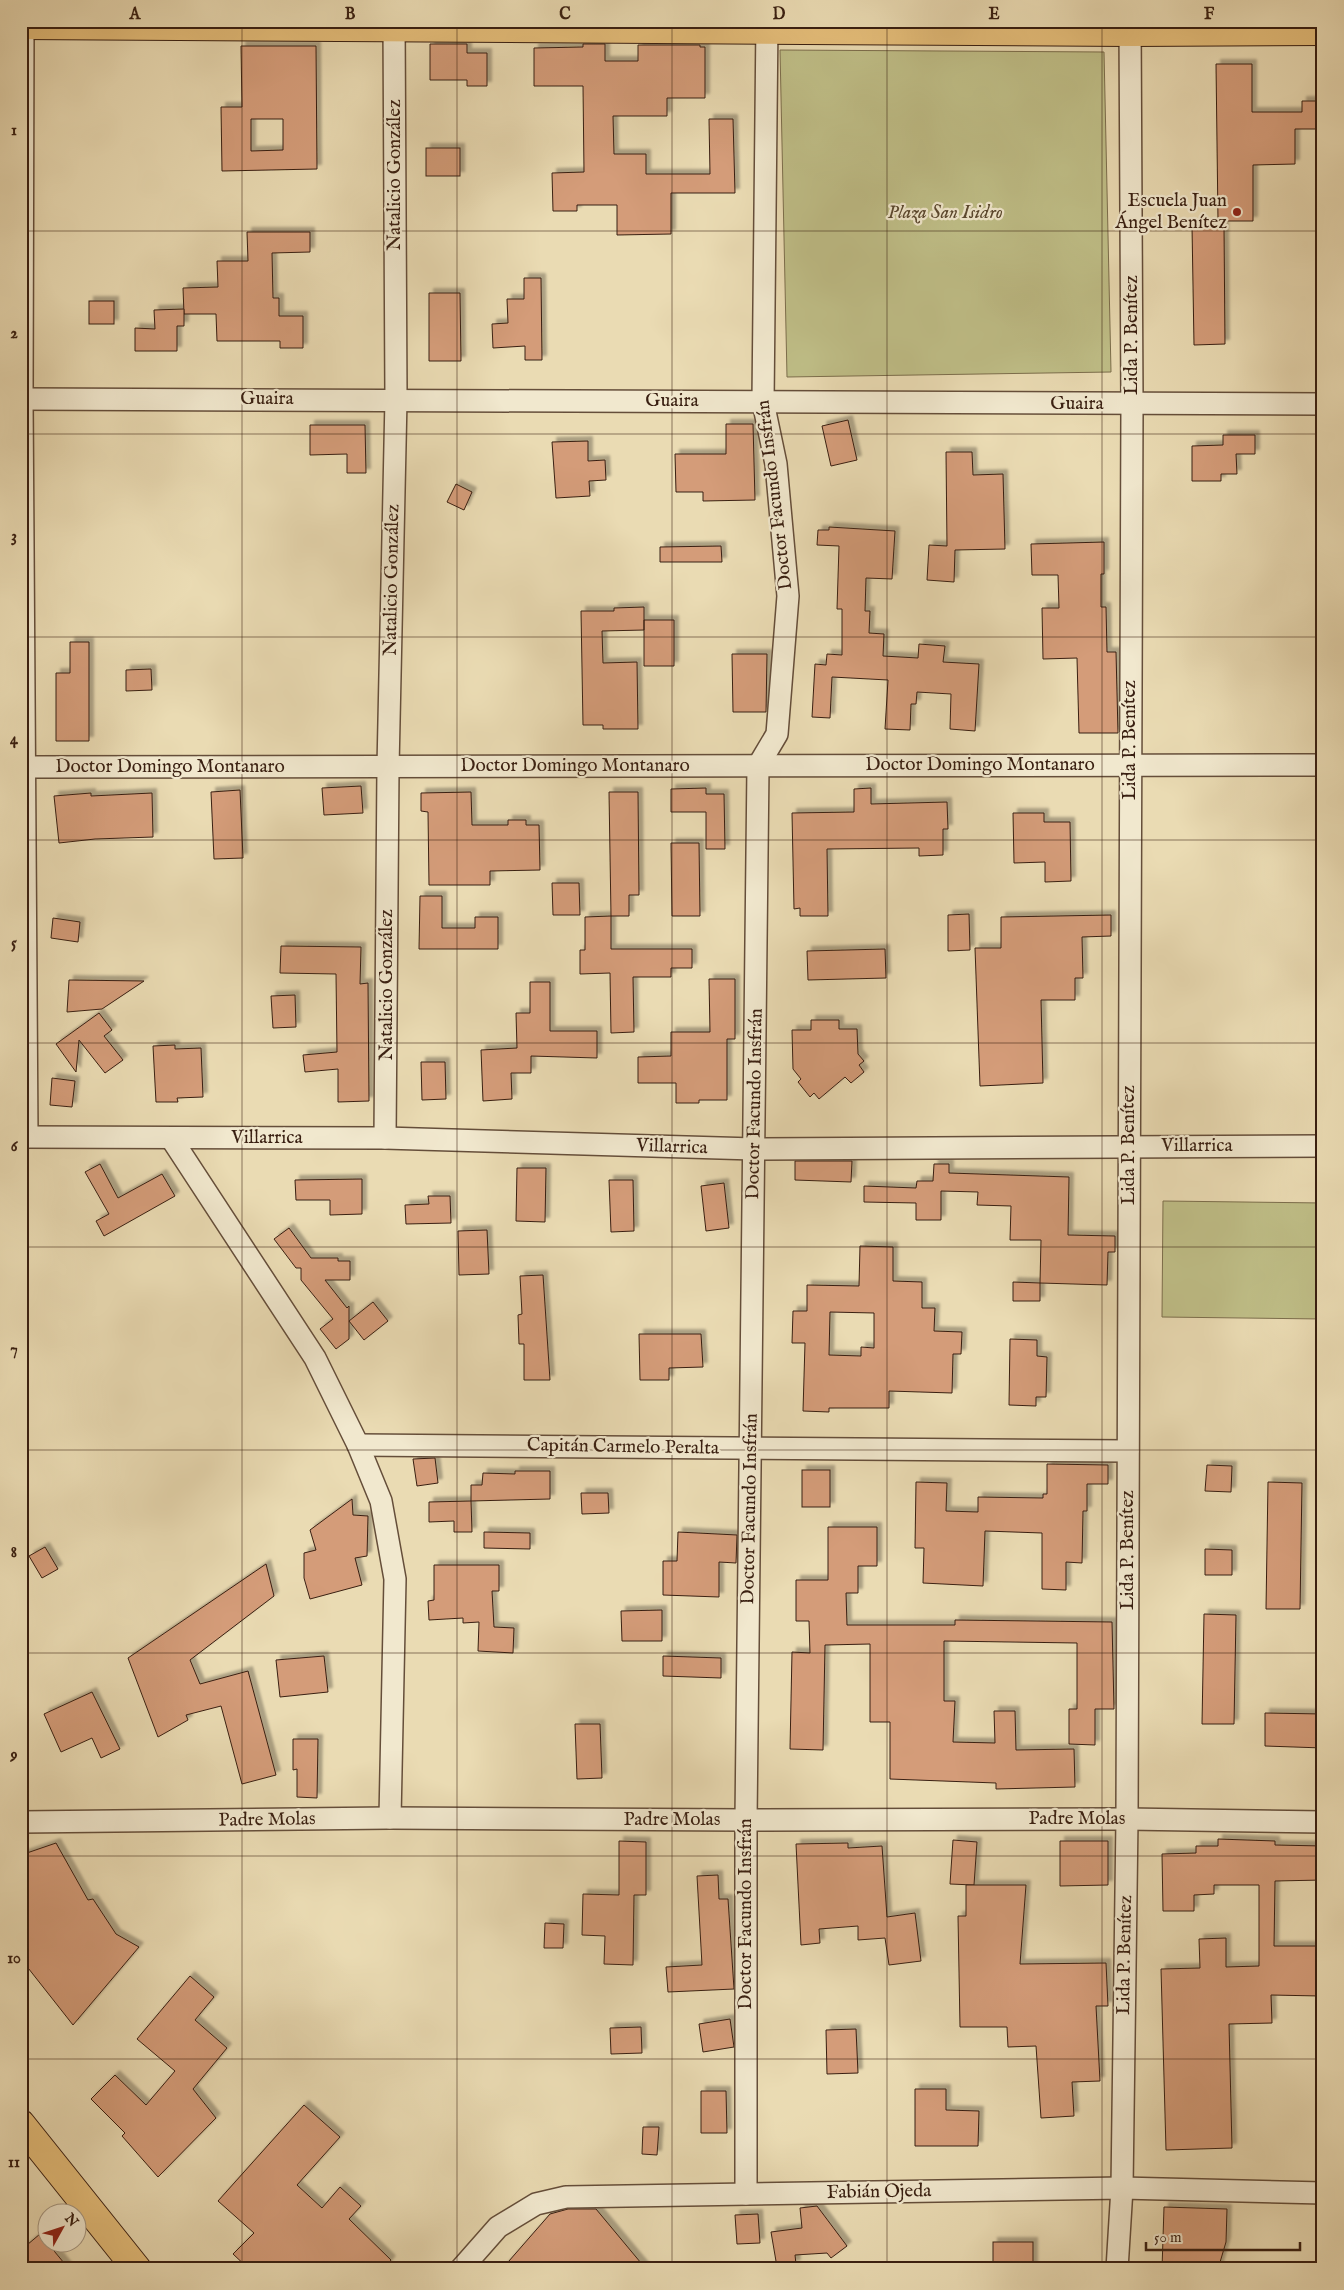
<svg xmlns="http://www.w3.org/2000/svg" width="1344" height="2290" viewBox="0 0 1344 2290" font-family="'IM FELL English',serif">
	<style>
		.green { fill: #bfbe87; stroke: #7c6e4c }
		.building { fill: #d49c79; stroke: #391f11; fill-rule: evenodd; filter: url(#shadow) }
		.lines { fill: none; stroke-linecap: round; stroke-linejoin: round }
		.minor-casing { stroke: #654e3a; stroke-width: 24 }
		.major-casing { stroke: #391f11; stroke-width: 30 }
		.minor { stroke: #f1e8ce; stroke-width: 21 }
		.major { stroke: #e5be7a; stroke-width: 28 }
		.grid { fill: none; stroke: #391f11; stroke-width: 1; stroke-opacity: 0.55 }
		.poi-dot { fill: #8f2418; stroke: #f1e8ce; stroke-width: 2 }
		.labels { text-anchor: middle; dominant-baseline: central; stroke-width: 4.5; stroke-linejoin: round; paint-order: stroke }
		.street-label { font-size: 19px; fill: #391f11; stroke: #f1e8ce }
		.poi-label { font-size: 19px; fill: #391f11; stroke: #f1e8ce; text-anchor: end }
		.park-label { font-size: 19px; font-style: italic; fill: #5a472e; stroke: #f1e8ce }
		.neatline { fill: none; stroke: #391f11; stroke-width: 2 }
		.grid-label { font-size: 16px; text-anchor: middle; font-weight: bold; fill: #391f11 }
	</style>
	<defs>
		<filter id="shadow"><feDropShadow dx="4.5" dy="-4.5" stdDeviation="1" flood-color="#0004"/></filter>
	</defs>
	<rect width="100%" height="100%" fill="#eadbb3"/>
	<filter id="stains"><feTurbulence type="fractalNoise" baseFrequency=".004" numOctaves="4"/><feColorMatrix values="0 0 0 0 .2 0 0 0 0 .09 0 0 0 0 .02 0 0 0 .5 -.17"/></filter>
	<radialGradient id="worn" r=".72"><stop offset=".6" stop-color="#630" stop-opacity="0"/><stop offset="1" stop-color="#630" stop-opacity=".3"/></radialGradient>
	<g class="green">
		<polygon points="780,50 1104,52 1111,372 787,377"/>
		<polygon points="1163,1201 1323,1203 1323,1319 1162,1317"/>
	</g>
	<g class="building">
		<polygon points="430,44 467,44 467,53 487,53 487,86 467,86 467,80 430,80"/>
		<polygon points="583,44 605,44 605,61 638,61 638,45 700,45 700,47 705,47 705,98 667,98 667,116 613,116 614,154 646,154 646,174 710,174 709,119 733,119 735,193 671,193 671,234 617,235 617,205 577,205 577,211 553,211 552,173 584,172 583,86 534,86 534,48 583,47"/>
		<path d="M 241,46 L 316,46 L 317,169 L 222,171 L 221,107 L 242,107 ZM 251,119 L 283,119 L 283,150 L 251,151 Z"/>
		<polygon points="1216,64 1252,64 1252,112 1302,112 1302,101 1323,101 1323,129 1295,129 1295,164 1253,165 1253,221 1218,221"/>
		<rect x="426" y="148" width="34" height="28"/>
		<polygon points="1192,226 1224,226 1225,344 1194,345"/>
		<polygon points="247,232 310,232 310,252 272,253 273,298 279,298 279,316 303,316 303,348 280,348 280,341 217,341 216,314 184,314 183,288 218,287 217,261 248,261"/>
		<polygon points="524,278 541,278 542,360 525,360 525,346 493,348 492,324 508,323 507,299 524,299"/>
		<polygon points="429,293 460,293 461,361 429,361"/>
		<rect x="89" y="301" width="25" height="23"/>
		<polygon points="184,309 184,326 177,326 177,351 135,351 135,328 155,329 154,310"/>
		<polygon points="848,420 857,460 831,466 822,426"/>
		<polygon points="726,424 753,424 755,500 703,501 703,492 676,492 675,454 726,454"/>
		<polygon points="310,425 365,425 366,473 347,473 347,454 310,455"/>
		<polygon points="1223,435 1255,435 1255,454 1236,454 1237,474 1221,474 1221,481 1192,481 1192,446 1223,445"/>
		<polygon points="588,441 588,461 605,460 606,480 589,481 590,496 556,498 552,442"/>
		<polygon points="946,452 972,452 973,475 1003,474 1005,549 955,550 954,582 927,580 929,545 947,546"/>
		<polygon points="456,484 472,492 464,510 447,502"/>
		<polygon points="829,527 895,531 892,579 866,578 865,611 870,611 869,633 884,634 883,656 918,658 919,644 945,646 943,662 979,664 975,731 950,729 951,694 917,692 916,704 911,704 910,730 885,729 888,680 832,677 830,718 812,717 815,664 826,665 827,654 842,655 842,609 837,609 839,546 817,545 818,530 829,530"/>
		<polygon points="1104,542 1104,574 1101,574 1101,607 1106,607 1107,652 1116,652 1118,733 1079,733 1077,658 1043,659 1042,608 1059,608 1058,575 1032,575 1031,544"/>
		<polygon points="721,546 722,562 660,562 660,547"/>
		<polygon points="644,607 644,620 674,620 674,666 644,666 644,620 644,630 602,631 603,663 637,662 638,729 603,729 603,725 583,725 581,611 614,611 614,608"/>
		<polygon points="70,642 89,642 89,741 56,741 56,673 70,673"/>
		<polygon points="732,654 767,654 766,712 733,712"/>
		<polygon points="151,669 152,690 126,691 126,670"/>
		<polygon points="361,786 363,813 324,815 322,788"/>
		<polygon points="706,788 706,794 724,794 725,849 706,849 706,812 671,812 671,789"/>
		<polygon points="871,788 871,804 947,802 948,829 943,829 943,855 919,856 919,848 827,849 828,916 800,916 800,908 794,909 792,813 854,812 854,789"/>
		<polygon points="240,790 243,858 214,859 211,792"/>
		<polygon points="471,792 472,825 508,825 508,820 526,820 526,825 539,825 540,870 490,871 490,885 429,885 428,812 421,811 421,793"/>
		<polygon points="609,792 638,792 639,895 629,895 629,916 611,916"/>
		<polygon points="91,793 91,796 152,793 153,837 95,839 59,843 54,796"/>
		<polygon points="1013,813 1044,813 1044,822 1070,822 1071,881 1045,882 1045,862 1014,863"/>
		<polygon points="671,843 699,843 700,916 672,916"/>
		<polygon points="552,883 579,883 580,915 553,915"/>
		<polygon points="420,896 442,896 442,928 475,928 475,917 498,917 498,949 419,949"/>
		<polygon points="969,914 970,950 948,951 948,915"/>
		<polygon points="1111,915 1111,936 1082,937 1083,978 1075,978 1075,1000 1041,1000 1043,1083 980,1086 975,948 1001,948 1001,917"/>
		<polygon points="611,916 611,949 692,949 692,968 671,968 671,977 633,977 634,1032 611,1033 610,973 580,974 580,950 585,950 585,917"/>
		<polygon points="53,918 80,922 78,942 51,938"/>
		<polygon points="281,946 361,947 360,984 368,983 369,1101 338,1102 338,1069 305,1072 303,1055 337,1052 336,974 280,973"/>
		<polygon points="885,949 886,978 808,980 807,951"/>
		<polygon points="709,979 735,979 735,1039 727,1039 727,1100 699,1100 699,1103 676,1103 676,1083 638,1083 638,1057 671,1056 671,1032 710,1032"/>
		<polygon points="69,980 144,981 102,1009 67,1012"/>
		<polygon points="530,982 550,982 550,1031 597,1031 597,1058 531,1056 531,1073 511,1073 512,1099 483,1101 481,1050 517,1048 516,1013 530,1013"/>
		<polygon points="295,995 296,1027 273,1028 271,996"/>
		<polygon points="99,1013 112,1030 104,1036 123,1060 105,1073 79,1040 76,1072 56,1044"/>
		<polygon points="811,1020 839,1020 839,1029 857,1029 858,1054 864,1061 859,1065 864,1072 851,1083 845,1077 819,1099 814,1093 810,1097 798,1082 801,1079 793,1069 792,1030 811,1030"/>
		<polygon points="175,1045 175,1049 201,1048 203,1097 177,1098 178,1102 156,1102 153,1046"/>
		<polygon points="421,1062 445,1062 446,1099 422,1100"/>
		<polygon points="52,1078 75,1081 72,1107 50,1105"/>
		<polygon points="795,1161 852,1161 851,1182 795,1180"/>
		<polygon points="100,1164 118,1198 162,1174 175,1196 104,1236 96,1221 109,1214 85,1172"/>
		<polygon points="934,1164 949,1164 949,1173 1069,1177 1068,1235 1115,1236 1115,1252 1108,1252 1107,1285 1040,1283 1041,1240 1010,1240 1011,1206 977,1205 978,1192 941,1191 941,1220 916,1220 916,1203 864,1202 864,1186 916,1188 917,1181 933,1181"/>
		<polygon points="517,1168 546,1168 545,1222 516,1221"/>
		<polygon points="362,1179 362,1214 330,1215 330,1200 296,1200 295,1180"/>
		<polygon points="609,1180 633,1180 634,1231 611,1232"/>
		<polygon points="724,1183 729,1228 706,1231 701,1186"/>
		<polygon points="428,1196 450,1196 451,1223 406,1224 405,1205 429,1204"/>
		<polygon points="289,1228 311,1258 338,1258 338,1261 350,1261 350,1280 325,1280 347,1308 349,1306 349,1321 373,1302 388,1321 364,1340 349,1321 349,1339 336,1349 320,1329 333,1319 301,1280 301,1268 296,1268 274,1239"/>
		<polygon points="487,1230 489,1274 459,1275 458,1231"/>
		<path d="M 860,1246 L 893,1247 L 893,1281 L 922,1282 L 922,1308 L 935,1308 L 934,1331 L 962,1332 L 961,1354 L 953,1354 L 952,1393 L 889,1391 L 889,1408 L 829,1408 L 829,1412 L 803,1411 L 805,1343 L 792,1343 L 793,1311 L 807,1311 L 807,1285 L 859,1286 ZM 830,1312 L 874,1313 L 874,1348 L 861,1347 L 861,1356 L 829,1355 Z"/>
		<polygon points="543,1275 550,1380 524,1380 524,1344 519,1344 518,1315 522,1314 520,1276"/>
		<polygon points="1013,1282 1040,1283 1040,1301 1013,1301"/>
		<polygon points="639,1334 701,1334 703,1367 669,1368 669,1380 640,1380"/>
		<polygon points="1010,1339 1037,1340 1037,1356 1047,1357 1046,1397 1036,1397 1036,1406 1009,1405"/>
		<polygon points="435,1458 438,1483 417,1486 413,1459"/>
		<polygon points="1047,1464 1108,1465 1108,1484 1087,1484 1087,1511 1083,1511 1082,1563 1066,1562 1066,1590 1042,1589 1042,1533 985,1531 983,1586 923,1583 924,1548 915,1548 916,1482 947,1483 946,1511 978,1512 978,1497 1043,1498 1043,1494 1047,1494"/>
		<polygon points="1207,1465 1232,1466 1231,1492 1205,1491"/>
		<rect x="802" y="1470" width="28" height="37"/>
		<polygon points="515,1471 550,1471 550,1499 471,1501 471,1485 482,1485 483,1473 515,1474"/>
		<polygon points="1268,1482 1302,1483 1300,1609 1266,1609"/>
		<polygon points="581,1493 608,1493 609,1513 582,1514"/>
		<polygon points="352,1499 353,1515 368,1516 367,1556 355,1558 362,1585 310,1599 304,1578 304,1553 316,1550 310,1530"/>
		<polygon points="471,1501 472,1532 454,1532 454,1521 429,1522 429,1502"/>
		<polygon points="828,1527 877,1527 877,1566 858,1566 858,1593 846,1593 847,1625 955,1625 955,1620 1112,1622 1114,1709 1095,1709 1095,1745 1069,1744 1069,1709 1077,1709 1077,1643 944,1641 944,1701 955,1701 953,1742 995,1743 994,1711 1015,1711 1016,1750 1074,1749 1075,1787 996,1789 996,1783 890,1779 890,1722 870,1722 870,1644 825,1645 823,1750 790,1749 792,1652 810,1653 809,1621 796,1621 796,1580 828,1580"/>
		<polygon points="484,1532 530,1533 530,1549 484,1548"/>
		<polygon points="678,1532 737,1535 736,1563 719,1562 719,1597 663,1595 663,1561 677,1561"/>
		<polygon points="45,1547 58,1569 42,1578 29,1556"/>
		<polygon points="1205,1549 1232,1550 1232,1575 1205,1575"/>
		<polygon points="266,1564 274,1596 190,1660 200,1684 248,1671 276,1775 242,1784 221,1706 186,1715 188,1720 158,1737 128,1658"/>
		<polygon points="434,1565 499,1565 499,1591 492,1591 494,1627 514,1628 513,1653 478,1651 479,1622 463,1623 463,1618 429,1620 428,1601 434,1600"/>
		<polygon points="662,1610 662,1641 622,1641 621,1611"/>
		<polygon points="1204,1614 1236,1615 1234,1724 1202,1724"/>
		<polygon points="324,1656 328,1692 280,1697 276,1660"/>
		<polygon points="663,1656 721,1658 721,1678 663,1676"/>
		<polygon points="92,1692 120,1749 101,1758 92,1738 61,1752 44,1714"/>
		<polygon points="1265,1713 1323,1714 1323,1748 1265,1746"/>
		<polygon points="575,1724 600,1724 602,1778 577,1779"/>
		<polygon points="293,1739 318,1739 317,1798 297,1797 297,1769 293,1770"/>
		<polygon points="1218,1839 1275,1841 1275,1845 1323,1846 1323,1880 1275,1881 1274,1946 1319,1946 1320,1996 1271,1995 1272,2023 1229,2024 1232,2148 1166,2150 1161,1969 1200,1968 1199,1939 1226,1938 1226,1967 1259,1966 1259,1885 1214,1885 1214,1894 1194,1895 1194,1911 1163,1911 1162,1854 1196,1853 1196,1846 1218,1846"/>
		<polygon points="953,1840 977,1842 974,1885 950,1884"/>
		<polygon points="619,1841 646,1842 646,1895 634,1895 633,1965 604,1964 605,1936 582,1935 583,1894 619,1895"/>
		<polygon points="1060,1841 1108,1841 1108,1885 1060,1886"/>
		<polygon points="56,1843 88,1900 93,1899 116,1934 139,1947 73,2025 21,1959 21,1855"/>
		<polygon points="848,1843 848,1848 882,1846 887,1917 915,1913 921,1961 889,1965 885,1938 858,1940 858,1926 819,1929 820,1943 801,1945 796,1844"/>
		<polygon points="718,1875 719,1899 728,1899 734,1989 668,1992 666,1967 702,1965 697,1876"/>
		<polygon points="966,1885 1026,1885 1020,1964 1106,1963 1108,2006 1096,2006 1100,2081 1072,2082 1074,2116 1041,2118 1036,2046 1008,2047 1007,2027 960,2027 958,1916 966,1916"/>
		<polygon points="545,1923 564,1924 563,1948 544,1948"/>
		<polygon points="190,1976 214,1997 195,2020 227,2048 193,2089 216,2118 158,2177 122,2136 125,2133 91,2099 115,2075 146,2105 175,2071 137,2039"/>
		<polygon points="730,2019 734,2047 703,2052 699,2024"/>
		<polygon points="641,2027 642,2053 611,2054 610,2028"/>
		<polygon points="856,2029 858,2073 827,2074 826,2030"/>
		<polygon points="915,2089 946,2089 946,2110 979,2111 978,2146 915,2146"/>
		<polygon points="701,2091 726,2091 727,2133 701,2133"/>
		<polygon points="304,2105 340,2137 297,2185 322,2208 340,2187 361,2206 349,2219 391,2260 384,2269 249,2269 233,2254 254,2233 218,2201"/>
		<polygon points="643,2127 659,2127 657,2155 642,2154"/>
		<polygon points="817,2206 847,2246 831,2258 827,2253 795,2255 796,2264 777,2267 771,2232 802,2228 800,2208"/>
		<polygon points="1164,2207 1227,2209 1226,2242 1218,2269 1162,2269"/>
		<polygon points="568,2209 596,2209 646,2269 502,2269 550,2214"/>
		<polygon points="758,2214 760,2243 737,2244 735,2215"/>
		<polygon points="40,2234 69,2269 21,2269 21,2250"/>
		<rect x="993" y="2242" width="40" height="27"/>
	</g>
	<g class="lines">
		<g class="minor-casing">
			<g id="minor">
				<polyline points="23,21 22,399 27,1137"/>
				<polyline points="21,399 1323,404"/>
				<polyline points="21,767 1323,765"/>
				<polyline points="21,1137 385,1138 754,1149 1323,1146"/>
				<polyline points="171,1138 315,1358 358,1445 381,1501 395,1579 390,1818"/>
				<polyline points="385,1138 388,767 396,399 394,21"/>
				<polyline points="358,1445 1128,1451"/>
				<polyline points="21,1822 390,1818 746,1820 1127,1819 1323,1822"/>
				<polyline points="746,2194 746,1820 758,766 777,734 788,596 776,464 763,402 767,21"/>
				<polyline points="461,2269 498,2227 536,2204 566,2197 1122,2188 1323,2193"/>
				<polyline points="1117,2269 1122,2188 1127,1819 1132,404 1130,21"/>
			</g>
		</g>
		<g class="major-casing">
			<g id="major">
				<polyline points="21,25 1130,32 1323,31"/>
				<polyline points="21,2124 137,2269"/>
			</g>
		</g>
		<use href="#minor" class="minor"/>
		<use href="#major" class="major"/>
	</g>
	<path class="grid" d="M 242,21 L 242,2269M 457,21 L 457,2269M 672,21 L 672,2269M 887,21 L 887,2269M 1102,21 L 1102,2269M 21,231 L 1323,231M 21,434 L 1323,434M 21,637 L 1323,637M 21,840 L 1323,840M 21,1043 L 1323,1043M 21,1247 L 1323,1247M 21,1450 L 1323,1450M 21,1653 L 1323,1653M 21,1856 L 1323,1856M 21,2059 L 1323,2059"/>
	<circle class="poi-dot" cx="1237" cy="212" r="5"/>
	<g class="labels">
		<g class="street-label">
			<text transform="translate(395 175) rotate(-90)">Natalicio González</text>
			<text transform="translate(1132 335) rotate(-90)">Lida P. Benítez</text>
			<text x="267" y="399">Guaira</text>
			<text x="672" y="401">Guaira</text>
			<text x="1077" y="404">Guaira</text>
			<text transform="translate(775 495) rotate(-97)">Doctor Facundo Insfrán</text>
			<text transform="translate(392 580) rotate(-89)">Natalicio González</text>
			<text transform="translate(1130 740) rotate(-90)">Lida P. Benítez</text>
			<text x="980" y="765">Doctor Domingo Montanaro</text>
			<text x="575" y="766">Doctor Domingo Montanaro</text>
			<text x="170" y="767">Doctor Domingo Montanaro</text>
			<text transform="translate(387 985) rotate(-90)">Natalicio González</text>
			<text transform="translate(755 1104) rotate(-89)">Doctor Facundo Insfrán</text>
			<text x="267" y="1138">Villarrica</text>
			<text transform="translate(1129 1145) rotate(-90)">Lida P. Benítez</text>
			<text x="1197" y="1146">Villarrica</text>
			<text transform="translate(672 1147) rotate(2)">Villarrica</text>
			<text transform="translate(623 1447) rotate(1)">Capitán Carmelo Peralta</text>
			<text transform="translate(750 1509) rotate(-89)">Doctor Facundo Insfrán</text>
			<text transform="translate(1128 1550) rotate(-90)">Lida P. Benítez</text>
			<text x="1077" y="1819">Padre Molas</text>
			<text transform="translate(267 1820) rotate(-1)">Padre Molas</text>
			<text x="672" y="1820">Padre Molas</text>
			<text transform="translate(746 1914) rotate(-90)">Doctor Facundo Insfrán</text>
			<text transform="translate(1125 1955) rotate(-89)">Lida P. Benítez</text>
			<text transform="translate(879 2192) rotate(-1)">Fabián Ojeda</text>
		</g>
		<g class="poi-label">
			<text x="1227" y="201">Escuela Juan<tspan x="1227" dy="22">Ángel Benítez</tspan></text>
		</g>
		<g class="park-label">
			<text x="945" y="213">Plaza San Isidro</text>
		</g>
	</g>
	<rect width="1344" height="2290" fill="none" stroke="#eadbb3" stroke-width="55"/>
	<g transform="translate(62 2228) rotate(50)"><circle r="24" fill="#f1e8ce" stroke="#a79882"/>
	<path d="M0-4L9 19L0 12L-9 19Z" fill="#8f2418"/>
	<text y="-8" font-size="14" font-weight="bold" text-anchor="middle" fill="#391f11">N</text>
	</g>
	<path d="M1146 2242v8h154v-8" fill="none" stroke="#391f11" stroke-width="2.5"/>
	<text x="1154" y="2242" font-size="15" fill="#391f11" stroke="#f1e8ce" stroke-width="4" paint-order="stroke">50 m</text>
	<rect x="28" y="28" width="1288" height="2234" class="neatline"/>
	<g class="grid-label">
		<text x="135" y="19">A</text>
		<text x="350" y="19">B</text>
		<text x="565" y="19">C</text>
		<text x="779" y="19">D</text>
		<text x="994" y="19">E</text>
		<text x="1209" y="19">F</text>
		<text x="14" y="135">1</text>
		<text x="14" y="338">2</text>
		<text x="14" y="541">3</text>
		<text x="14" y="744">4</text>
		<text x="14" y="948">5</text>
		<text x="14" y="1151">6</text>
		<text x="14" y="1354">7</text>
		<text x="14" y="1557">8</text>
		<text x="14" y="1760">9</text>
		<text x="14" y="1963">10</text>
		<text x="14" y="2167">11</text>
	</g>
	<rect width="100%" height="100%" filter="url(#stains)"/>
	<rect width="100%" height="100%" fill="url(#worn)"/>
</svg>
